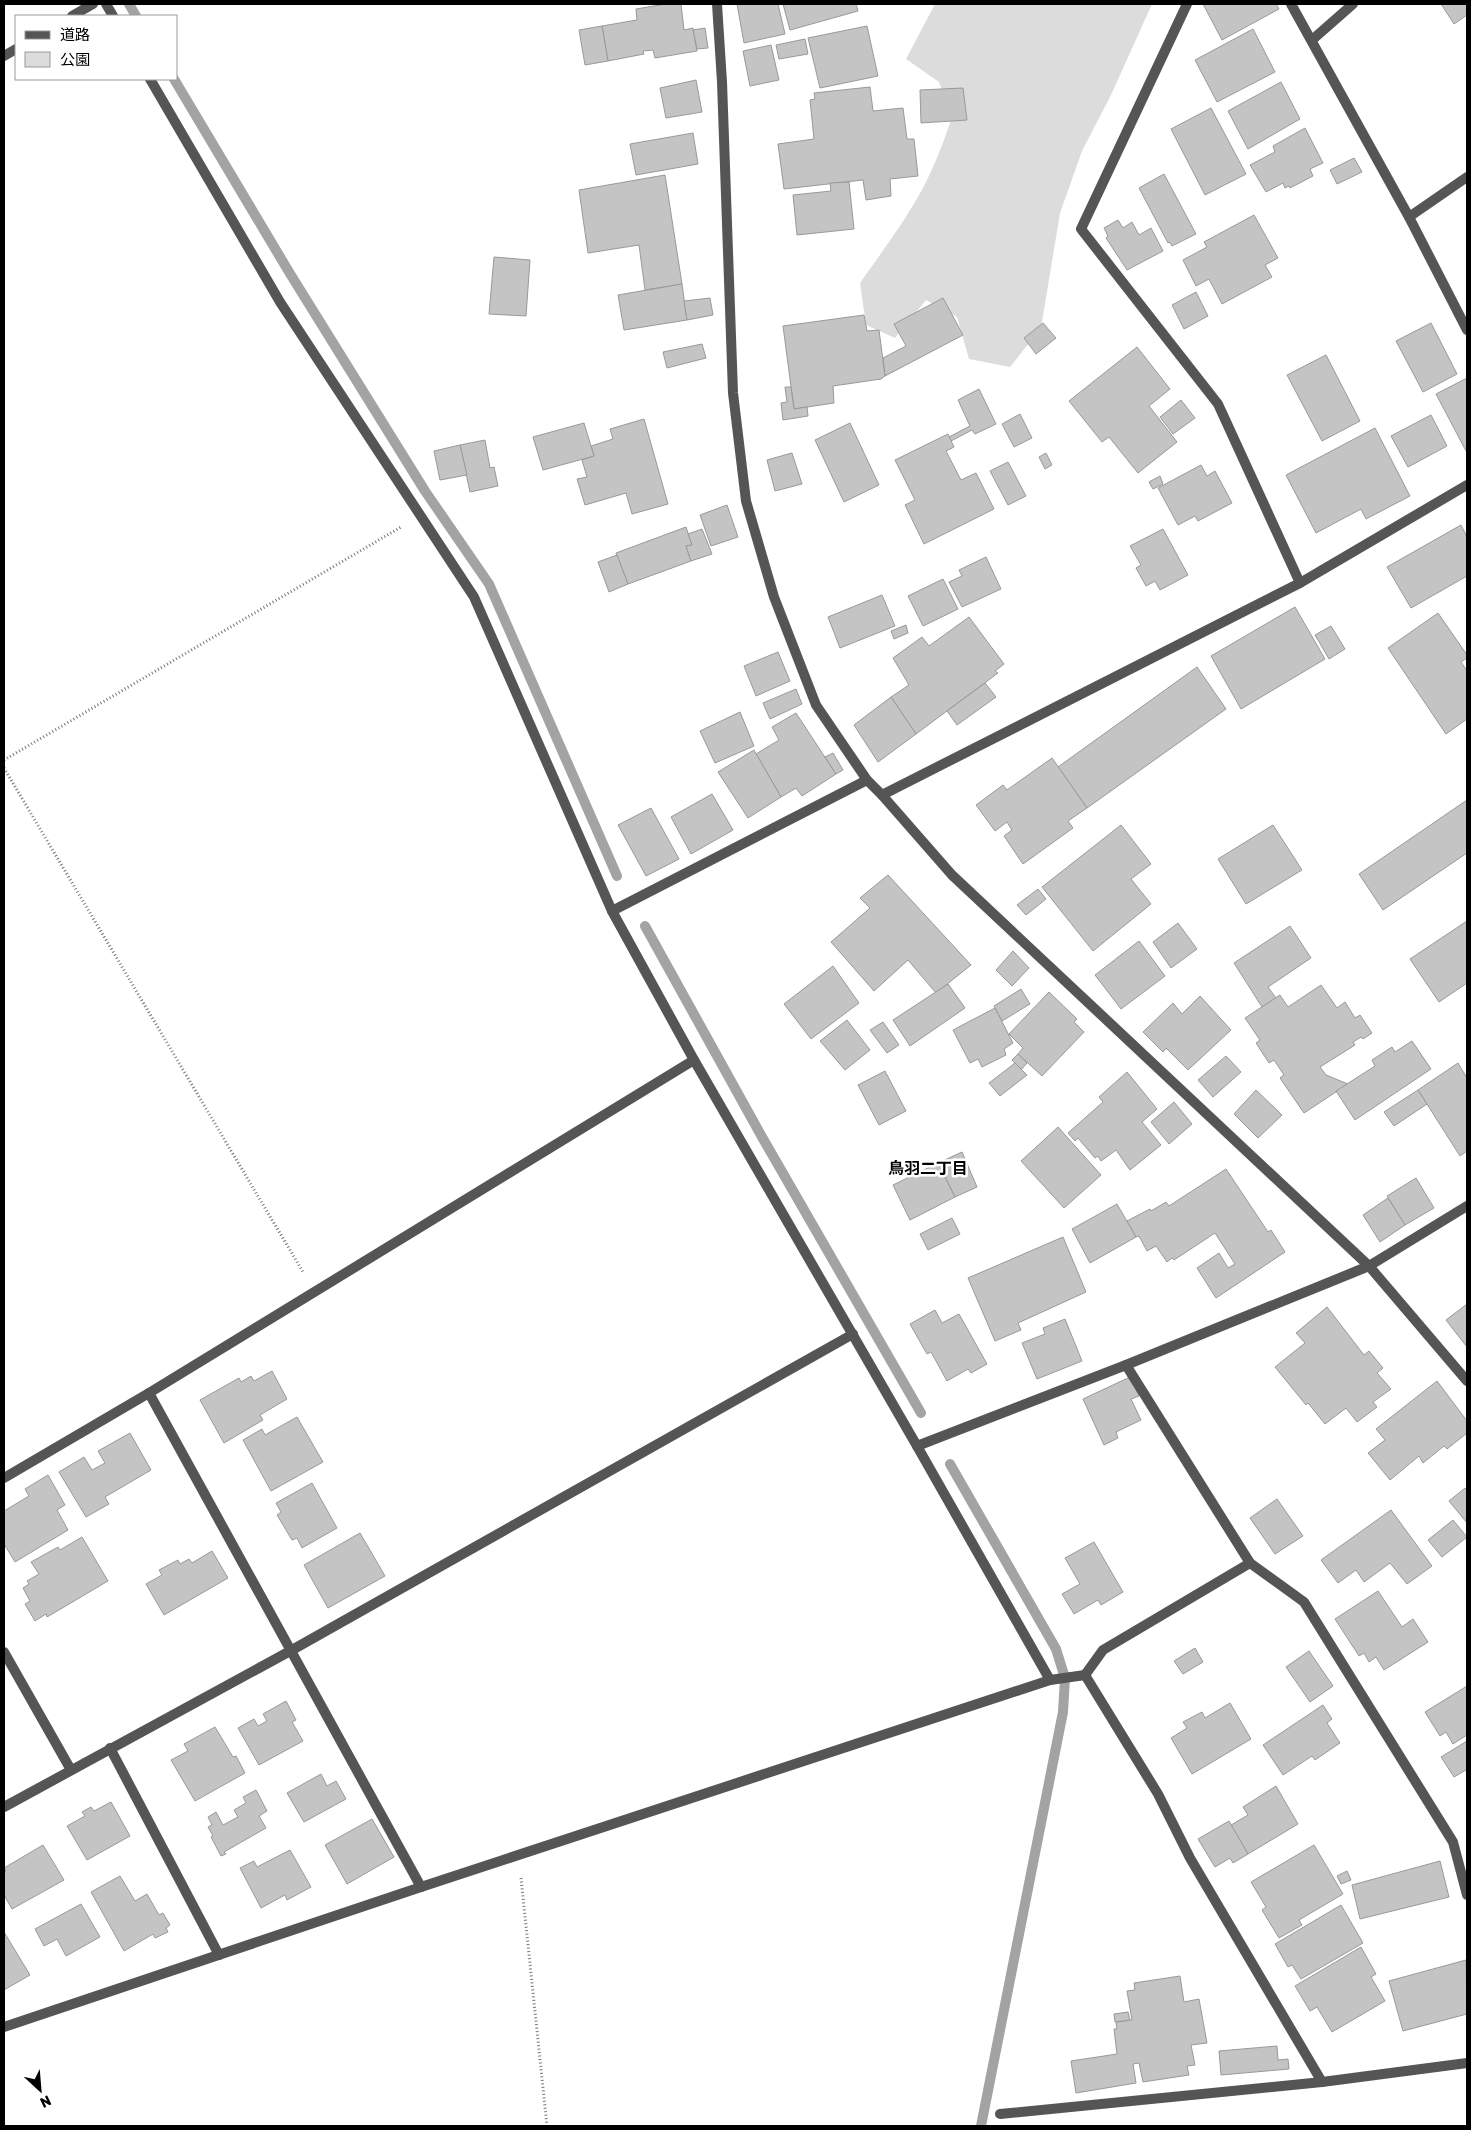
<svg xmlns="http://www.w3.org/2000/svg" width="1471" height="2130" viewBox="0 0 1471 2130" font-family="Rubik,'Noto Sans JP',sans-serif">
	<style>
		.green { fill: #dcdcdc }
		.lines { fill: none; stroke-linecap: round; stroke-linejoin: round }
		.stream { stroke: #a3a3a3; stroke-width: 10 }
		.building { fill: #c4c4c4; stroke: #999 }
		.path { stroke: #777; stroke-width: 3; stroke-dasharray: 1 2.5; stroke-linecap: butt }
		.minor { stroke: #555; stroke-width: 10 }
		.labels { text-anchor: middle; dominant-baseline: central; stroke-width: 5; stroke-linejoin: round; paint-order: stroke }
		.neighbourhood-label { font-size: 16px; font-weight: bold; fill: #000; stroke: #fff }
	</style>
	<rect width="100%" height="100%" fill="#fff"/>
	<path class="green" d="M 935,4 L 1152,4 L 1111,95 L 1082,151 L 1060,213 L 1041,328 L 1010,367 L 969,359 L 957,317 L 926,300 L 895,338 L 866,325 L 860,283 C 882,252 905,221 923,188 C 935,165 944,141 952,117 L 939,82 L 906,59 Z"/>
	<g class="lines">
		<g class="stream">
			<polyline points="129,4 136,16"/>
			<polyline points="174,79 289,272 425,491 489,584 617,876"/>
			<polyline points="645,926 762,1137 921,1413"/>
			<polyline points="950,1464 1056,1649 1065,1678 1063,1712 981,2126"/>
		</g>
	</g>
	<g class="building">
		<polygon points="666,4 681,4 684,30 693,28 697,51 655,58 653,50 643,51 644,54 608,61 602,26 637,20 636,9"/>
		<polygon points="737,4 778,4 785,34 744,43"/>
		<polygon points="783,4 856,4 858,11 790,30"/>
		<polygon points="1203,4 1276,4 1279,9 1222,40"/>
		<polygon points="1441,4 1467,4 1467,15 1454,24"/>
		<polygon points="602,26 608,61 585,65 579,30"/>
		<polygon points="867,26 878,76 820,88 808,38"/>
		<polygon points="705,28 708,48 697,49 693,30"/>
		<polygon points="1253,29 1275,72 1217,102 1195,60"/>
		<polygon points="805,39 808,54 779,59 776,45"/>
		<polygon points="771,45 779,80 750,86 743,51"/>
		<polygon points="696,80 702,112 666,118 660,88"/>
		<polygon points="1281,82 1300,119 1248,149 1228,111"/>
		<polygon points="870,87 873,111 903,108 907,139 914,139 918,176 890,179 891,196 866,200 863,180 784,189 778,144 814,139 810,100 815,99 814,93"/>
		<polygon points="963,88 967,120 921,123 920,90"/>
		<polygon points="1211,108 1246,174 1205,195 1171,129"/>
		<polygon points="1305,128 1323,163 1310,169 1313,176 1290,188 1289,186 1285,188 1283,183 1266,192 1250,165 1275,152 1273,146"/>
		<polygon points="693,133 698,164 636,175 630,144"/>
		<polygon points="1354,158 1362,172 1337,184 1330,170"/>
		<polygon points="1164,174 1196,234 1172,246 1170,242 1168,243 1139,188"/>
		<polygon points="665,175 682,284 645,290 639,245 588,253 579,190"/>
		<polygon points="849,182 854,229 797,235 793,195 831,191 830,183"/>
		<polygon points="1254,215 1278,258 1265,265 1272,277 1222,304 1209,279 1196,286 1183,260 1207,247 1204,242"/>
		<polygon points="1118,220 1123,228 1132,222 1139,235 1151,228 1163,251 1127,270 1106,238 1108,236 1104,228"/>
		<polygon points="494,257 530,260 526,316 489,314"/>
		<polygon points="682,284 687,320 624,330 618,295"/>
		<polygon points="1196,292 1208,316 1184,329 1172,305"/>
		<polygon points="710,298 713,315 687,320 684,301"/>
		<polygon points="943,298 963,335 885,376 883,358 906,346 894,324"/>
		<polygon points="864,315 867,331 879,330 885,376 881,379 833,386 834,403 794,409 783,326"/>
		<polygon points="1043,323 1056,338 1036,354 1024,338"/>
		<polygon points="1431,323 1457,374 1423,392 1396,341"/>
		<polygon points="702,344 706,358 667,368 663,352"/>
		<polygon points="1137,347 1170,389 1149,406 1177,442 1138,473 1109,437 1102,442 1069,401"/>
		<polygon points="1326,355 1360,421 1322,441 1287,375"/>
		<polygon points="1467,378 1467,450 1466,451 1436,394"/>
		<polygon points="785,387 791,387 794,409 807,407 808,416 783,420 781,403 787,402"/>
		<polygon points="979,389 996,424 975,434 972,430 951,441 949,437 970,426 958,400"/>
		<polygon points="1181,400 1195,418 1173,434 1160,417"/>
		<polygon points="1020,414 1032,438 1014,447 1002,424"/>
		<polygon points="1431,415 1447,446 1408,467 1391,436"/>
		<polygon points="644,419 668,504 632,514 626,493 585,505 577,479 587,477 582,460 594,456 591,446 613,439 610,429"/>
		<polygon points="584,423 594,456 543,470 533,437"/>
		<polygon points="850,423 879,485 844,502 815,440"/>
		<polygon points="1375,428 1410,496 1366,519 1361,509 1316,533 1286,475"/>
		<polygon points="948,434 954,447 946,451 961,480 976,473 994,509 924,544 905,505 915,500 895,460"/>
		<polygon points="485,440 490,468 494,467 498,486 470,492 460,445"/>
		<polygon points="460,445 467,475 440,480 434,451"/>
		<polygon points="792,453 802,484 775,491 767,460"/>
		<polygon points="1046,453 1052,465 1045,469 1039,457"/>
		<polygon points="1008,462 1026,496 1008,505 990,471"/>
		<polygon points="1201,465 1207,476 1215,471 1232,503 1198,521 1195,516 1178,525 1158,488"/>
		<polygon points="1160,476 1163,484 1153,489 1149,482"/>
		<polygon points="727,505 738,537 711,546 700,515"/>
		<polygon points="1461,525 1467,537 1467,576 1411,608 1387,567"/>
		<polygon points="686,527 692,545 686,546 691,561 628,584 616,553"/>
		<polygon points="702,529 712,554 691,561 686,546 692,545 688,534"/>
		<polygon points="1163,529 1188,575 1160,590 1155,581 1146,586 1136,568 1141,565 1130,546"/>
		<polygon points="617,555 628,584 609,592 598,562"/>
		<polygon points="986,557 1001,589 962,607 949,582 962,576 959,570"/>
		<polygon points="943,579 958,609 923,626 908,596"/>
		<polygon points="882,595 895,626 840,648 828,617"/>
		<polygon points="1295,607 1325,659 1241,709 1211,656"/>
		<polygon points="1438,613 1467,655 1467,658 1461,662 1467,671 1467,719 1446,734 1388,648"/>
		<polygon points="969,617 1004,664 995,671 998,673 916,734 891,697 909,685 893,658 922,637 929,646"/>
		<polygon points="906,625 908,633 894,639 891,631"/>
		<polygon points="1331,626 1345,649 1329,659 1315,635"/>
		<polygon points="778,652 790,681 756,696 744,666"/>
		<polygon points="1197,667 1226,709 1087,808 1058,767"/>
		<polygon points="985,683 996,697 957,725 947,711"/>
		<polygon points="796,689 802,704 770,719 763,703"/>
		<polygon points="891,697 916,734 878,762 854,725"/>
		<polygon points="740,712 754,746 715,763 700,731"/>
		<polygon points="796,713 836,774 802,796 796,788 781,797 756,754 779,740 772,727"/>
		<polygon points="754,750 781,797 748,818 718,772"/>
		<polygon points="833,753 843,770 836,774 825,757"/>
		<polygon points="1052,758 1087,808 1068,821 1073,828 1023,864 1004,836 1012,830 1007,822 995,831 976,805 1003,785 1007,790"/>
		<polygon points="712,794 733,830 691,854 671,817"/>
		<polygon points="1467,800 1467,853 1383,910 1359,874"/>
		<polygon points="651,808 679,859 646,876 618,825"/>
		<polygon points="1121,825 1151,864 1131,879 1151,904 1093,951 1042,887"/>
		<polygon points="1273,825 1302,870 1246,904 1218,859"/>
		<polygon points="888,875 971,965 936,993 908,960 874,991 831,942 870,908 860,898"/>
		<polygon points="1038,889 1046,899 1026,915 1017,905"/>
		<polygon points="1467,921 1467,983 1439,1002 1410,959"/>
		<polygon points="1178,923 1197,949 1171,968 1153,942"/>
		<polygon points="1290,926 1311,958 1268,987 1276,998 1262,1007 1234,963"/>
		<polygon points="1139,941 1165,976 1121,1009 1095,975"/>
		<polygon points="1013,951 1029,968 1012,986 996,970"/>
		<polygon points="833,966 859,1003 811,1039 784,1004"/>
		<polygon points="948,984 965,1008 910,1046 893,1020"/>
		<polygon points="1321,985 1337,1008 1345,1002 1355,1018 1360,1015 1372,1033 1363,1039 1361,1037 1353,1042 1355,1045 1320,1067 1326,1075 1348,1084 1304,1113 1280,1078 1284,1075 1274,1060 1269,1063 1256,1043 1260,1040 1245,1018 1280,995 1288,1007"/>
		<polygon points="1021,989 1030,1004 1002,1021 994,1006"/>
		<polygon points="1049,992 1077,1019 1074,1022 1084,1032 1042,1076 1018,1054 1023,1048 1009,1034"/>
		<polygon points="1200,996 1231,1030 1188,1070 1166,1048 1163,1052 1143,1032 1173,1003 1182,1014"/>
		<polygon points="995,1008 1013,1043 1004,1049 1006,1055 982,1067 978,1059 970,1063 953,1030"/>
		<polygon points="847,1020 870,1050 845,1070 820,1041"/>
		<polygon points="883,1022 899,1045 887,1053 870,1030"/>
		<polygon points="1412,1041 1431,1069 1355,1120 1336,1091 1375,1066 1372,1060 1392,1047 1395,1052"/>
		<polygon points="1018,1054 1027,1063 1021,1070 1012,1060"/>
		<polygon points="1226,1056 1241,1072 1213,1097 1198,1080"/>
		<polygon points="1015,1063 1027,1075 1000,1096 989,1083"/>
		<polygon points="1458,1063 1467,1078 1467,1151 1460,1156 1418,1090"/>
		<polygon points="885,1071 906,1111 879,1125 858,1085"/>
		<polygon points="1127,1072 1157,1109 1142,1122 1161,1145 1130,1170 1116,1150 1101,1161 1098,1156 1095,1158 1078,1138 1075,1141 1068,1133 1103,1102 1099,1097"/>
		<polygon points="1256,1090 1282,1115 1258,1138 1234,1114"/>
		<polygon points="1418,1090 1427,1104 1394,1126 1384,1112"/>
		<polygon points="1174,1102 1192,1124 1169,1144 1151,1122"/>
		<polygon points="1058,1127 1101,1175 1064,1208 1021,1161"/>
		<polygon points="962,1152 977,1187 955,1197 938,1163"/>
		<polygon points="938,1163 955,1197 910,1220 893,1185"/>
		<polygon points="1226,1169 1268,1232 1271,1230 1285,1252 1216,1298 1197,1268 1219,1253 1228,1268 1235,1264 1215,1233 1174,1260 1172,1258 1167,1262 1156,1246 1147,1251 1139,1236 1136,1237 1127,1221 1150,1209 1151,1211 1166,1202 1169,1206"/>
		<polygon points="1416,1178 1434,1208 1405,1225 1387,1196"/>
		<polygon points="1388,1198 1405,1225 1380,1242 1363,1215"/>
		<polygon points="1117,1204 1136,1237 1090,1263 1072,1229"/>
		<polygon points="952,1218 960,1234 928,1250 920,1234"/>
		<polygon points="1063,1237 1086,1292 1018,1323 1021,1330 995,1341 968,1278"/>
		<polygon points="1467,1304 1467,1347 1446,1320"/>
		<polygon points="1327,1307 1364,1355 1369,1351 1383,1368 1377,1373 1391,1389 1373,1402 1377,1407 1357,1422 1346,1408 1325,1424 1308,1403 1306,1405 1275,1367 1305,1343 1296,1333"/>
		<polygon points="935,1310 942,1323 959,1314 987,1364 971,1373 968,1369 947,1381 931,1352 927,1354 910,1324"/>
		<polygon points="1065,1319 1082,1361 1037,1379 1022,1343 1045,1334 1043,1328"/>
		<polygon points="272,1371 287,1399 260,1415 263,1420 224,1443 200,1400 239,1378 241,1382 251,1376 254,1381"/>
		<polygon points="1130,1377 1139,1396 1131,1399 1141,1420 1116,1432 1118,1438 1104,1445 1083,1399"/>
		<polygon points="1437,1381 1467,1421 1467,1433 1447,1449 1444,1446 1423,1463 1419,1456 1390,1480 1368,1453 1385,1440 1376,1429"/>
		<polygon points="297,1417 323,1462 271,1491 243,1440 262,1429 265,1435"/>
		<polygon points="130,1433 151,1470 105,1497 109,1504 86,1517 59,1472 84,1457 92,1470 105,1463 98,1451"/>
		<polygon points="48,1475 65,1505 57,1510 68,1530 15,1562 4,1544 4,1511 29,1496 25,1489"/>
		<polygon points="312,1483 337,1528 302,1548 297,1538 292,1540 277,1515 281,1512 276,1503"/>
		<polygon points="1465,1488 1467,1491 1467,1523 1449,1501"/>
		<polygon points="1277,1499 1303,1536 1275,1554 1250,1518"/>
		<polygon points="1391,1510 1432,1566 1407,1584 1390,1563 1364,1582 1356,1570 1338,1583 1321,1560"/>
		<polygon points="1453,1520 1467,1537 1442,1557 1428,1540"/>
		<polygon points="360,1533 385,1576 328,1608 304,1565"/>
		<polygon points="82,1537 108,1581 47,1617 46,1614 35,1621 25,1604 30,1601 23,1588 29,1584 27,1581 39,1574 31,1562 58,1547 60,1550"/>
		<polygon points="1094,1542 1123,1592 1101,1605 1098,1600 1074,1614 1062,1594 1080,1584 1065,1558"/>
		<polygon points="212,1551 228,1578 164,1615 146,1584 162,1575 159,1570 178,1560 180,1564 189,1559 192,1563"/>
		<polygon points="1378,1591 1402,1627 1413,1619 1428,1642 1384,1670 1376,1657 1369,1662 1364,1653 1359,1656 1335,1619"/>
		<polygon points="1195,1648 1203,1662 1183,1674 1174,1661"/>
		<polygon points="1309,1651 1333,1686 1310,1702 1286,1667"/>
		<polygon points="1467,1686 1467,1735 1453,1744 1446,1732 1440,1736 1425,1712"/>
		<polygon points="286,1701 296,1720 292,1722 303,1741 259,1765 238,1728 254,1719 258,1726 267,1721 263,1714"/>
		<polygon points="1230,1703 1251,1739 1192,1774 1171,1738 1187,1728 1183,1722 1202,1712 1205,1718"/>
		<polygon points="1323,1705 1332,1719 1327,1723 1340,1743 1315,1760 1312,1756 1283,1775 1263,1745"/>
		<polygon points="215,1727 233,1757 236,1756 245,1773 195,1801 171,1760 188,1751 184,1744"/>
		<polygon points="1467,1741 1467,1772 1466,1770 1454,1777 1441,1757"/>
		<polygon points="321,1774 327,1786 336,1781 346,1799 304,1822 287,1793"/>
		<polygon points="1276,1786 1298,1824 1248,1854 1231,1825 1248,1815 1243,1807"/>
		<polygon points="256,1790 267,1811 259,1816 266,1828 224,1852 226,1854 221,1856 211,1837 213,1836 208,1827 212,1825 208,1817 216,1812 223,1825 238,1817 234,1810 246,1803 243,1797"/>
		<polygon points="111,1802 130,1836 87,1860 67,1826 85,1816 82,1812 91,1807 94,1811"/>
		<polygon points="372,1819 394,1857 347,1884 325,1845"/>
		<polygon points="1229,1821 1248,1854 1233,1863 1230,1858 1215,1867 1198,1839"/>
		<polygon points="43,1845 64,1880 12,1909 4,1895 4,1872 6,1871 4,1868"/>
		<polygon points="1314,1845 1343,1894 1299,1920 1302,1925 1279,1938 1262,1910 1266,1907 1251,1882"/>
		<polygon points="290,1850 311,1887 287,1900 285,1895 261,1908 240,1868 254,1861 257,1867"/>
		<polygon points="1440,1861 1449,1897 1360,1919 1352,1885"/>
		<polygon points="1347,1871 1351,1880 1341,1884 1337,1876"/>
		<polygon points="120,1876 135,1901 147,1894 159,1915 163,1913 170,1925 166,1928 168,1932 155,1938 153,1934 124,1951 91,1892"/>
		<polygon points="81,1904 100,1937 66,1956 57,1939 44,1946 35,1929"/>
		<polygon points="1341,1905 1363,1943 1301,1979 1292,1965 1288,1967 1275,1944"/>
		<polygon points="4,1932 30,1975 4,1990"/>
		<polygon points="1361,1947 1376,1974 1371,1977 1385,2001 1332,2032 1317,2007 1310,2011 1295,1986"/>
		<polygon points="1466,1960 1467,2014 1403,2031 1389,1981"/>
		<polygon points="1180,1976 1184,2002 1199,1999 1207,2043 1191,2045 1195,2065 1187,2066 1189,2075 1143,2082 1139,2063 1133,2064 1136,2083 1076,2093 1071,2061 1117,2054 1114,2029 1117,2029 1116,2022 1132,2020 1127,1991 1135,1990 1134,1983"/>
		<polygon points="1128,2012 1130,2020 1115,2022 1114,2014"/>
		<polygon points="1277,2046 1278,2060 1288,2059 1289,2069 1221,2075 1219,2051"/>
	</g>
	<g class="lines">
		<g class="path">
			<polyline points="4,760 401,527"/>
			<polyline points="4,768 303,1272"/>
			<polyline points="521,1878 547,2126"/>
		</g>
		<g class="minor">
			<polyline points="106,4 113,16"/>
			<polyline points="717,4 722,82 733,393 746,501 774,597 816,705 867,780 882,795 952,875 1369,1266 1467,1381"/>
			<polyline points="1187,4 1081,229 1218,404 1300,583"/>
			<polyline points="1291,4 1409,217 1467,330"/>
			<polyline points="72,16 93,4"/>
			<polyline points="1312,40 1353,4"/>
			<polyline points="4,56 16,49"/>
			<polyline points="150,79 280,302 474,597 612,911 694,1060 917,1446 1050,1680"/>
			<polyline points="1409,217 1467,177"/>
			<polyline points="882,795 1300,583 1467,485"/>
			<polyline points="612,911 867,780"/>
			<polyline points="1126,1365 1250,1563 1304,1602 1453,1842 1467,1895"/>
			<polyline points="149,1393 421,1887"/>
			<polyline points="917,1446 1126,1365 1369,1266 1467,1206"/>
			<polyline points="4,1478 149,1393 694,1060"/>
			<polyline points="1250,1563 1103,1650 1085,1675 1158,1794 1190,1858 1322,2082"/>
			<polyline points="4,1652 71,1770"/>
			<polyline points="110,1748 219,1955"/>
			<polyline points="4,1807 292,1650 853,1334"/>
			<polyline points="4,2027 421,1887 1050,1680 1085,1675"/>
			<polyline points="1000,2114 1322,2082 1467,2063"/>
		</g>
	</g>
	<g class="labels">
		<g class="neighbourhood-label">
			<text x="928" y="1168">鳥羽二丁目</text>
		</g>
	</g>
	<rect width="1471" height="2130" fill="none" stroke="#000000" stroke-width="10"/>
	<rect x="15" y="15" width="162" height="65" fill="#ffffff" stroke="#999999"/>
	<rect x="25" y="31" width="25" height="8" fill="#555555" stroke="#999999"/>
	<text x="60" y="40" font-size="15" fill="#000000">道路</text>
	<rect x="25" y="52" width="25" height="15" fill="#dcdcdc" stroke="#999999"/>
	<text x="60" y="65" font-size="15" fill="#000000">公園</text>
	<g transform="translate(40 2090) rotate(154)" stroke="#ffffff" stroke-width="4" paint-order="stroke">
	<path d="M0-4L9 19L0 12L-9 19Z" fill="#000000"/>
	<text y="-8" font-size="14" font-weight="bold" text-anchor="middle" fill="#000000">N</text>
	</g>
</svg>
